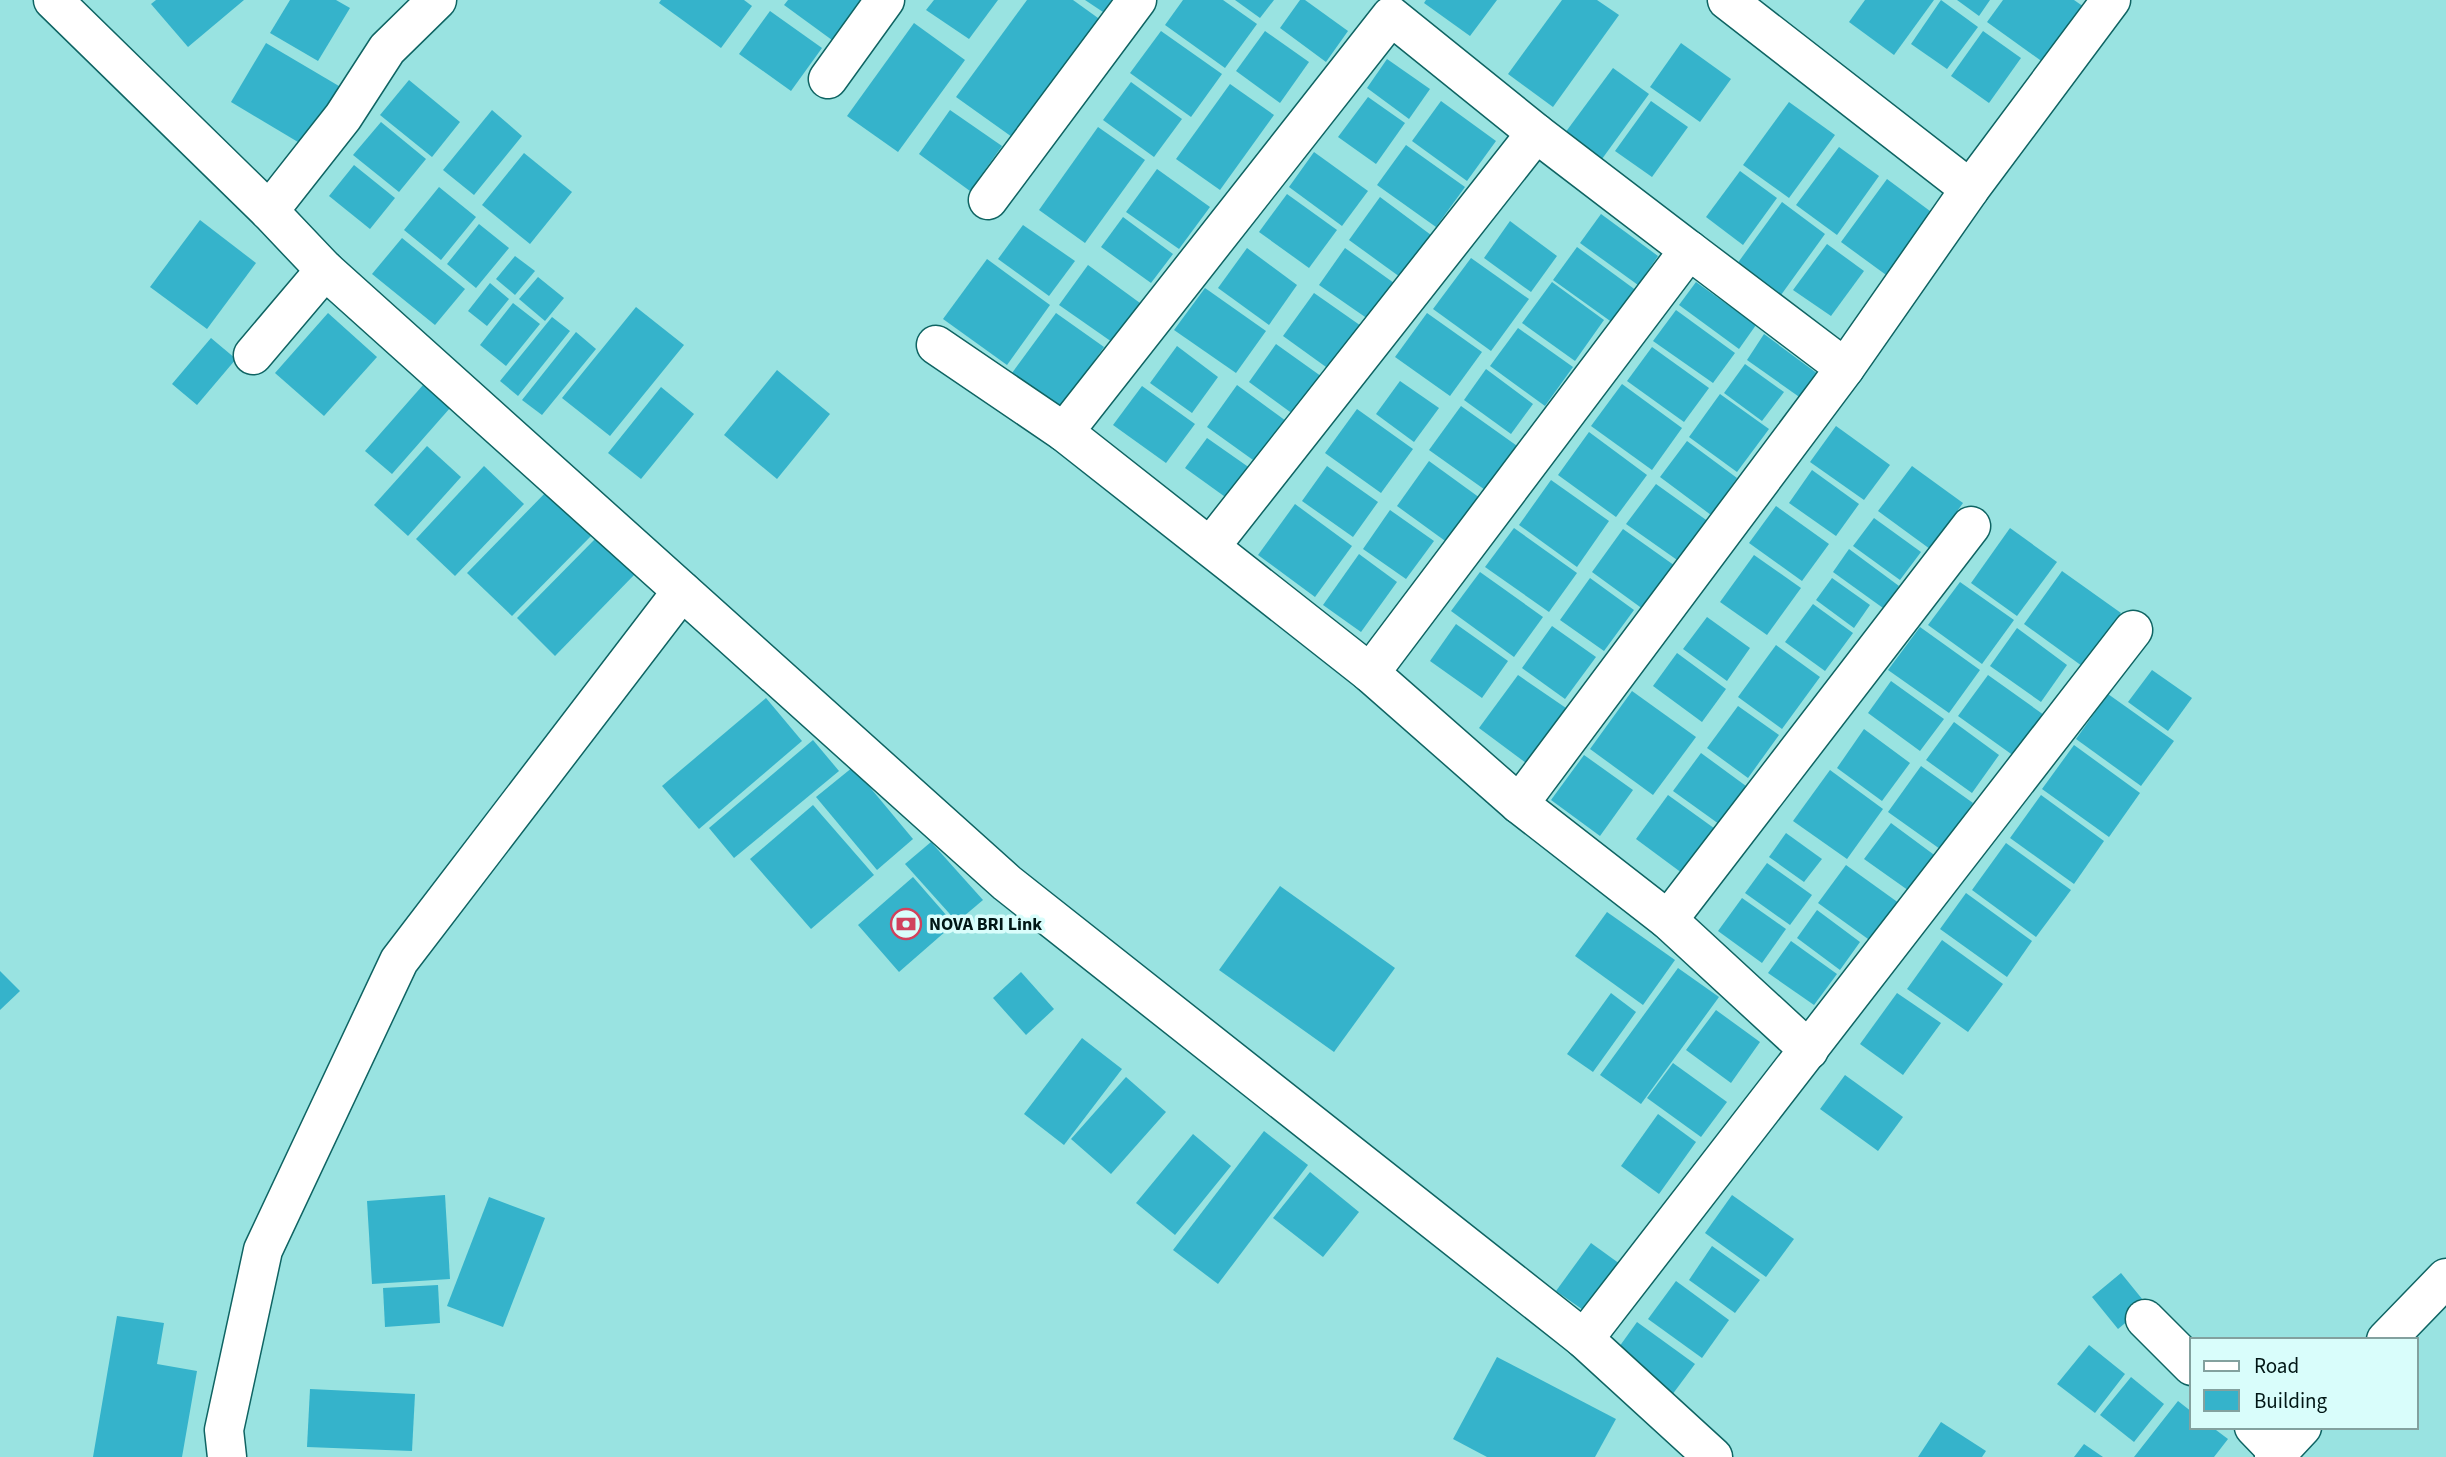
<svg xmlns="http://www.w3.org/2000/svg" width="2446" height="1457" viewBox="0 0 2446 1457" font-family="'Source Sans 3',sans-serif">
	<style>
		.building { fill: #35b3cb }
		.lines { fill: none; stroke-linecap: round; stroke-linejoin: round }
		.minor-casing { stroke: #0f6463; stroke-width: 41 }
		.minor { stroke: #fff; stroke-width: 38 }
		.labels { text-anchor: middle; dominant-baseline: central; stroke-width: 7; stroke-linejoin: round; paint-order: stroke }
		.poi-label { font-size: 18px; font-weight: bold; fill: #011615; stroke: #d9fdfb; text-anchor: start }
	</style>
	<rect width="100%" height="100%" fill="#99e3e1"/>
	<g class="building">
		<polygon points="156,0 244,0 188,47 151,4"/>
		<polygon points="290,0 336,0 350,8 318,61 270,33"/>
		<polygon points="661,0 744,0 752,6 721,48 659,3"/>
		<polygon points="788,0 861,0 832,40 784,5"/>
		<polygon points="934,0 998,0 969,39 926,10"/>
		<polygon points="1027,0 1073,0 1105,23 1019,142 956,97"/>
		<polygon points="1085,0 1112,0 1103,12"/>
		<polygon points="1183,0 1223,0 1257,24 1225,68 1165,25"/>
		<polygon points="1235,0 1274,0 1260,18"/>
		<polygon points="1300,0 1305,0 1348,31 1326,62 1280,28"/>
		<polygon points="1426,0 1497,0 1470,36 1424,3"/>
		<polygon points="1562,0 1597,0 1619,15 1553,107 1508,74"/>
		<polygon points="1865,0 1934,0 1894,55 1849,22"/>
		<polygon points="1941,0 1978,27 1947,69 1911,44"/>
		<polygon points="1957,0 1990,0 1979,16"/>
		<polygon points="2003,0 2074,0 2087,9 2047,65 1987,22"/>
		<polygon points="770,11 822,48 791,91 739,54"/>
		<polygon points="914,23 965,60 898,152 847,116"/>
		<polygon points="1161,31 1222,74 1191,117 1130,73"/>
		<polygon points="1265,31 1309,62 1280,103 1236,71"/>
		<polygon points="1983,31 2021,58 1989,103 1951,76"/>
		<polygon points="266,43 344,89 308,148 231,102"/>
		<polygon points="1681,43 1731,79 1700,122 1650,87"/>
		<polygon points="1387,59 1430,89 1409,119 1367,88"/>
		<polygon points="1613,68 1649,94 1602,159 1565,133"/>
		<polygon points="409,80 460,122 432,157 380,115"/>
		<polygon points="1131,82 1182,119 1154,157 1103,120"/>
		<polygon points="1230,84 1274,115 1220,190 1176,159"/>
		<polygon points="1368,97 1405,123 1376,164 1338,137"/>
		<polygon points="1441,101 1496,141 1467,181 1412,141"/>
		<polygon points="1651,101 1688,127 1652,177 1615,151"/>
		<polygon points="1789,102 1835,135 1789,198 1743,165"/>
		<polygon points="492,110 522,136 474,195 443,170"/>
		<polygon points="950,110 1002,146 970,191 919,154"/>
		<polygon points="381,122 426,159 399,192 353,155"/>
		<polygon points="1098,127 1145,160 1085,243 1039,210"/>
		<polygon points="1406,145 1465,187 1436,227 1377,185"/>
		<polygon points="1839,147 1879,176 1837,235 1796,205"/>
		<polygon points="1314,152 1368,191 1342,226 1289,187"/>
		<polygon points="524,153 572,192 530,244 482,205"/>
		<polygon points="354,165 395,198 370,229 329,196"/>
		<polygon points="1157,169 1210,207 1179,249 1126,212"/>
		<polygon points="1740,171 1777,198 1743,245 1706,217"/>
		<polygon points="1887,179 1938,217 1893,280 1841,242"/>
		<polygon points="439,187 476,217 441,260 404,230"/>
		<polygon points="1287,194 1337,230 1309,268 1259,232"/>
		<polygon points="1380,197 1431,235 1400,277 1349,240"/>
		<polygon points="1782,202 1825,234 1781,295 1737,264"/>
		<polygon points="1601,214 1658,256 1638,285 1580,243"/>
		<polygon points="1123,217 1173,254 1151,283 1101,247"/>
		<polygon points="200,220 256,263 207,329 150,287"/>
		<polygon points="1510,221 1557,256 1531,292 1484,258"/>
		<polygon points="479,224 509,248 476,288 447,264"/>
		<polygon points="1023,225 1075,261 1049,296 998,259"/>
		<polygon points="402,238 465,289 435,325 372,274"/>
		<polygon points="1827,244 1864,271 1831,316 1793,290"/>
		<polygon points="1577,247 1637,291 1613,323 1553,280"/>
		<polygon points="1247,248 1297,285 1269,325 1218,288"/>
		<polygon points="1345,248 1394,283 1368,319 1319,285"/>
		<polygon points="515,256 535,271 515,295 496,279"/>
		<polygon points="1471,258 1529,299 1491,351 1433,309"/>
		<polygon points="987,259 1050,305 1007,365 943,319"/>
		<polygon points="1088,265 1140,303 1112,342 1059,305"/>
		<polygon points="538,277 564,298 545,321 519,299"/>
		<polygon points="1552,282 1604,320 1575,361 1522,323"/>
		<polygon points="1696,282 1756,325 1739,349 1679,305"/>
		<polygon points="490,283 509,299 487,326 468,311"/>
		<polygon points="1205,288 1266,331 1236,373 1174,330"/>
		<polygon points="1314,293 1364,328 1333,372 1283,336"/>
		<polygon points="513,303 540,324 506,366 480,345"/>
		<polygon points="636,307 684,345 610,436 562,398"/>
		<polygon points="1676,310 1735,353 1713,383 1653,341"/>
		<polygon points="328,313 377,357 324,416 275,373"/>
		<polygon points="1056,313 1104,347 1061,408 1012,373"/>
		<polygon points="1427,313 1482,352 1450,396 1395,357"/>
		<polygon points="552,317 570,331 518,396 500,381"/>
		<polygon points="1518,328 1573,367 1545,406 1490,366"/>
		<polygon points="576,332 596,349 542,415 522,400"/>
		<polygon points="1764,334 1822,377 1805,401 1747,360"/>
		<polygon points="211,338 236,359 197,405 172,384"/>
		<polygon points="1276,344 1325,379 1297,417 1249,382"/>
		<polygon points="1177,346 1218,377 1192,413 1150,383"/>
		<polygon points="1652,347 1709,388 1684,422 1627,381"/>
		<polygon points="1745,364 1784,392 1762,421 1724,393"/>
		<polygon points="1486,369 1533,404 1511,434 1464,400"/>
		<polygon points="777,370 830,414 777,479 724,435"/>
		<polygon points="1400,381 1439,408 1414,442 1376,414"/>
		<polygon points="1622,384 1682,428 1652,470 1591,426"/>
		<polygon points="423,385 450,408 392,474 365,451"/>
		<polygon points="1237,385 1297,429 1267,470 1207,427"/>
		<polygon points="1142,386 1195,424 1166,463 1113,425"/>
		<polygon points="661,387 694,414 641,479 608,453"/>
		<polygon points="1720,394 1769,429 1737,472 1689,437"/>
		<polygon points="1461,406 1520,448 1488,492 1429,450"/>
		<polygon points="1357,409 1413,449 1381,493 1325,453"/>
		<polygon points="1836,426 1890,465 1864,500 1810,462"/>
		<polygon points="1589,432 1647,475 1616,517 1558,475"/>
		<polygon points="1207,438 1257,473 1235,504 1185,468"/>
		<polygon points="1687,441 1737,478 1711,515 1660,477"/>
		<polygon points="427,446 461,477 408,536 374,505"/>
		<polygon points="1429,461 1480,498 1448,543 1397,506"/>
		<polygon points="484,466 524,504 455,576 416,539"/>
		<polygon points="1327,466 1378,502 1353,537 1302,501"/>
		<polygon points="1912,466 1963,503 1930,549 1878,511"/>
		<polygon points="1812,470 1859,504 1836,536 1789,503"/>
		<polygon points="1551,480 1609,521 1577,567 1519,525"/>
		<polygon points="1656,484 1709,522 1680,562 1626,524"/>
		<polygon points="549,489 594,533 512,616 467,573"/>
		<polygon points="1295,504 1352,546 1315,597 1258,555"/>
		<polygon points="1776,506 1829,544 1802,581 1749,543"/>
		<polygon points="1390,510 1434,541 1406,579 1363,549"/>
		<polygon points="1874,518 1921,552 1900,580 1853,546"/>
		<polygon points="1514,528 1577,573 1549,612 1485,567"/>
		<polygon points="2010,528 2057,562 2017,616 1971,583"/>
		<polygon points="1623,529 1678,568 1647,612 1592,572"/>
		<polygon points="598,536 636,573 555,656 517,618"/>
		<polygon points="1849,549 1899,586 1883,608 1833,572"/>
		<polygon points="1359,554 1397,582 1361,632 1323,605"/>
		<polygon points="1754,555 1801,588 1767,635 1720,602"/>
		<polygon points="2062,571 2121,613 2082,666 2024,624"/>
		<polygon points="1480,572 1543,617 1514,657 1451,611"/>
		<polygon points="1590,578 1634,610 1604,651 1560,620"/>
		<polygon points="1832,578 1870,605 1854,628 1816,600"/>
		<polygon points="1960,582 2014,620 1982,664 1928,625"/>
		<polygon points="1813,604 1853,633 1825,671 1785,642"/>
		<polygon points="1707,617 1750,648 1727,681 1683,649"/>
		<polygon points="1456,624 1508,661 1482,698 1430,661"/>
		<polygon points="1552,626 1596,657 1565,699 1522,668"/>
		<polygon points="1920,627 1980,670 1949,713 1888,670"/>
		<polygon points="2017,628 2067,665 2041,702 1990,666"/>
		<polygon points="1776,645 1820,677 1782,729 1738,697"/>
		<polygon points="1677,653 1726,689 1702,722 1653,686"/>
		<polygon points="2152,670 2192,698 2168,731 2128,702"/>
		<polygon points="1518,675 1566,708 1526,763 1479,728"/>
		<polygon points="1988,675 2044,715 2014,756 1958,716"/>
		<polygon points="1891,681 1944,719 1920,751 1868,713"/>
		<polygon points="1632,691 1696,737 1653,795 1590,749"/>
		<polygon points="2108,694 2174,741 2141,786 2076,739"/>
		<polygon points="766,698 802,741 699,829 662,786"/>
		<polygon points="1738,706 1779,735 1748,778 1707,748"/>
		<polygon points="1954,722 1999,755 1972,793 1926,760"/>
		<polygon points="1864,729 1910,763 1882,801 1837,768"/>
		<polygon points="813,740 839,771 734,858 709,828"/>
		<polygon points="2074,745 2140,793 2109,837 2042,789"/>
		<polygon points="1701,753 1746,786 1719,824 1673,791"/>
		<polygon points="1584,755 1633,790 1600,836 1551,800"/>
		<polygon points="1921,766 1973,803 1940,849 1888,812"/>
		<polygon points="853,767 913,839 877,870 816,797"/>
		<polygon points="1830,770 1883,809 1847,859 1793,821"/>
		<polygon points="1668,795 1718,831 1686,876 1636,839"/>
		<polygon points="2041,795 2104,841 2074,884 2010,838"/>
		<polygon points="813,805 874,875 811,929 750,859"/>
		<polygon points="1891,823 1937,857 1912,893 1864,859"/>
		<polygon points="1786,833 1822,859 1804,882 1769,857"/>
		<polygon points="931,842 983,900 957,922 905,864"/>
		<polygon points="2006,843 2071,890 2036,937 1972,890"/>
		<polygon points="1767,863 1812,895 1790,925 1745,893"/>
		<polygon points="1846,865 1903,906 1875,944 1818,903"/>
		<polygon points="913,877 954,924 899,972 858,925"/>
		<polygon points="1280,886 1395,968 1334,1052 1219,970"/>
		<polygon points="1966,893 2032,941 2007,977 1940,929"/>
		<polygon points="1742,898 1786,929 1762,963 1718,931"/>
		<polygon points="1817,910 1860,942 1840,970 1797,938"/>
		<polygon points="1607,912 1675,960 1643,1005 1575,956"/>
		<polygon points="1942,940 2003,984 1968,1032 1907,989"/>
		<polygon points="1791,941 1837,974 1814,1005 1768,973"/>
		<polygon points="1678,968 1719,997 1641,1104 1600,1075"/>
		<polygon points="0,971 20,991 0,1010"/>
		<polygon points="1021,972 1054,1009 1026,1035 993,998"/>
		<polygon points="1611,993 1636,1012 1593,1072 1567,1054"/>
		<polygon points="1897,993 1941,1023 1903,1075 1860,1044"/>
		<polygon points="1716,1010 1760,1042 1731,1083 1686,1050"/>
		<polygon points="1082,1038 1122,1069 1064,1145 1024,1114"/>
		<polygon points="1673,1063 1727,1102 1701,1137 1647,1098"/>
		<polygon points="1845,1075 1903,1117 1878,1151 1820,1109"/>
		<polygon points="1126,1077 1166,1112 1111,1174 1071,1139"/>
		<polygon points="1658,1114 1696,1142 1659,1194 1621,1166"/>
		<polygon points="1264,1131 1308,1165 1218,1284 1173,1250"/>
		<polygon points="1193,1134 1231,1166 1175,1235 1136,1203"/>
		<polygon points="1310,1172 1359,1212 1323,1257 1273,1218"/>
		<polygon points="445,1195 450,1279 372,1284 367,1201"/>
		<polygon points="1732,1195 1794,1239 1766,1277 1705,1233"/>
		<polygon points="489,1197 545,1218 503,1327 447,1306"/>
		<polygon points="1591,1243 1620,1264 1586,1312 1556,1291"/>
		<polygon points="1712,1246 1760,1280 1735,1313 1689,1280"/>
		<polygon points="2121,1273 2147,1305 2118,1329 2092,1297"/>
		<polygon points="1676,1281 1729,1320 1702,1358 1648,1319"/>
		<polygon points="438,1285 440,1323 385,1327 383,1288"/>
		<polygon points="117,1316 164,1323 157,1364 197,1371 182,1457 93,1457"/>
		<polygon points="1637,1322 1695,1364 1672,1395 1614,1354"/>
		<polygon points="2089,1345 2125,1374 2095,1413 2057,1384"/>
		<polygon points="1497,1357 1616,1419 1595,1457 1487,1457 1453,1439"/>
		<polygon points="2131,1377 2164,1404 2134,1442 2100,1415"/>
		<polygon points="310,1389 415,1394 412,1451 307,1447"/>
		<polygon points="2178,1401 2192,1412 2192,1427 2212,1427 2228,1439 2214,1457 2134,1457"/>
		<polygon points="1941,1422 1986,1451 1982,1457 1918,1457"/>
		<polygon points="2084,1444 2103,1457 2074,1457"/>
	</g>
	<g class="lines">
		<g class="minor-casing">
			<g id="minor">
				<polyline points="53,0 269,211 325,270 1007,883 1584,1339 1713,1457"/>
				<polyline points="1727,0 1970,189"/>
				<polyline points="828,79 885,0"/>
				<polyline points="988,200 1137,0"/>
				<polyline points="269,211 343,117 387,49 437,0"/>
				<polyline points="936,345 1064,432"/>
				<polyline points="253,355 325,270"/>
				<polyline points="1845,368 1970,189 2111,0"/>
				<polyline points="1210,547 1536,133 1391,16 1064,432 1370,673 1519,804 1668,920 1809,1050"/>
				<polyline points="1370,673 1689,250 1536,133"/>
				<polyline points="1519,804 1845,368 1689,250"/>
				<polyline points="1668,920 1971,526"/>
				<polyline points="2145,1319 2192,1366"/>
				<polyline points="1584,1339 2133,630"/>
				<polyline points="2386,1340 2446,1278"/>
				<polyline points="2254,1427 2278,1452"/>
				<polyline points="227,1457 224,1430 263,1250 399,961 682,591"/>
				<polyline points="2274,1457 2302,1427"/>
			</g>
		</g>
		<use href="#minor" class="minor"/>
	</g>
	<defs>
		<g id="bank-ring" transform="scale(1.575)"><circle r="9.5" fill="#d9fdfb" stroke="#d1415c" stroke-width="1.5"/><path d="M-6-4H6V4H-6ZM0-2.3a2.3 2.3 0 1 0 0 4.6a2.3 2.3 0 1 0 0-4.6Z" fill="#d1415c"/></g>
	</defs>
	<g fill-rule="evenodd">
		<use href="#bank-ring" x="906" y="924"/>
	</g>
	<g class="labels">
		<g class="poi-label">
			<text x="929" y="924">NOVA BRI Link</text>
		</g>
	</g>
	<rect x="2190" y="1338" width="228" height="91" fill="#d9fdfb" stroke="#83a19f" stroke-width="2"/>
	<rect x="2204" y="1361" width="35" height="10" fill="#ffffff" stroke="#83a19f" stroke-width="2"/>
	<text x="2254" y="1373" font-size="21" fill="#011615">Road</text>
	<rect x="2204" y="1390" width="35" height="21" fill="#35b3cb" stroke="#83a19f" stroke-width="2"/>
	<text x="2254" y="1408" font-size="21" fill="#011615">Building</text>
</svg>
